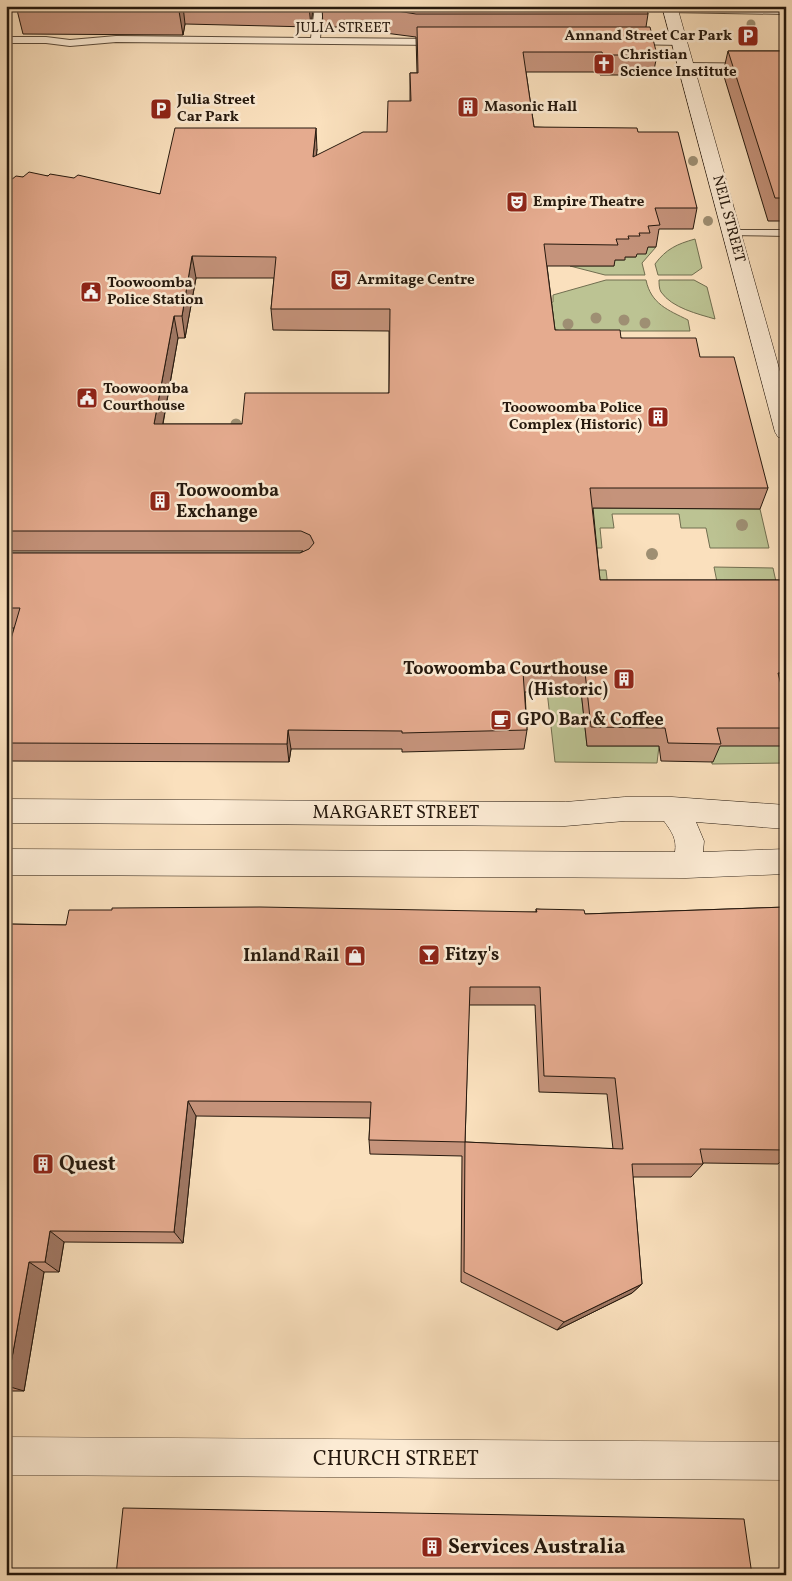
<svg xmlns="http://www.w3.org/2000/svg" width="792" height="1581" viewBox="0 0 792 1581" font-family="Vollkorn,serif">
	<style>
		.green { fill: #bcc393; stroke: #716e50 }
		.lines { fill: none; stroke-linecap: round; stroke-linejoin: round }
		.lane-casing { stroke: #5b4b3a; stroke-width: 2 }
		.street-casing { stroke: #5b4b3a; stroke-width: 1 }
		.secondary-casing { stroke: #26190e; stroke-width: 1 }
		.lane { fill: #fcebd4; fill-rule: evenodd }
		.street { fill: #fcebd4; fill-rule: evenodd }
		.secondary { fill: #fcebd4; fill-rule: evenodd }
		.tree { fill: #9e8f73 }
		.wall { fill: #c5937b; stroke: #26190e; fill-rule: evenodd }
		.shaded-wall { fill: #a07864; stroke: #26190e }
		.building { fill: #e5ab8f; stroke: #26190e; fill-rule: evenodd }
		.labels { text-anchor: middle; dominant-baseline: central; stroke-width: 5; stroke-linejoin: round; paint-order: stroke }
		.far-street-label { font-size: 15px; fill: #26190e; stroke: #fcebd4 }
		.far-poi-label { font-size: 15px; font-weight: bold; fill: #26190e; stroke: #fcebd4; text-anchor: start }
		.poi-label { font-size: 18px; font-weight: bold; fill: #26190e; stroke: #fcebd4; text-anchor: start }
		.street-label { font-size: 18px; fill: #26190e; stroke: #fcebd4 }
		.near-poi-label { font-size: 21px; font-weight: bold; fill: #26190e; stroke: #fcebd4; text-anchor: start }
		.near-street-label { font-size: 21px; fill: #26190e; stroke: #fcebd4 }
	</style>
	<rect width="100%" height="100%" fill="#fae0bd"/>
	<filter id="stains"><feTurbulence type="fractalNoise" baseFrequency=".004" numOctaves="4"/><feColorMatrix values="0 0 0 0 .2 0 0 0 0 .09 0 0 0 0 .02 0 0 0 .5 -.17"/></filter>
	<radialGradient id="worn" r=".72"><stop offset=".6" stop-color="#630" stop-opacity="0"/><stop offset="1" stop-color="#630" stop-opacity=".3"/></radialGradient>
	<g class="green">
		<path d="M 695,239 L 702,268 L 692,275 L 658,275 L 655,264 C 666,249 677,244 695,239 Z"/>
		<polygon points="644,247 656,247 642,263 645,275 605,275 570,266 614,266 613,260 624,260 624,257 636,257 635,255"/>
		<path d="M 606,280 L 646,280 C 651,304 668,310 688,320 L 690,331 L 467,331 L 553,302 L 553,295 Z"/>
		<path d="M 659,280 L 694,280 L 707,287 L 715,319 C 698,314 672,308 661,292 C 659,289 659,283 659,280 Z"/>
		<polygon points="531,508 760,509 769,548 710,548 706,528 681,528 679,514 612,514 614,528 600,528 602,548 589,548 592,570 606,570 608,587 539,600"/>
		<polygon points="714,567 773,568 780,600 718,587"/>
		<polygon points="547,691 581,691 587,746 659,746 657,763 555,762"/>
		<polygon points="770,692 786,692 786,763 712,764 710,746"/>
	</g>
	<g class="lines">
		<g class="lane-casing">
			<g id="lane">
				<polygon points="315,6 323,6 320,38 437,39 442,42 437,45 116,42 70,46 46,43 6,43 6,37 46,37 70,40 116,36 311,38"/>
				<polygon points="671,7 786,8 786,14 668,12 667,10"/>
				<polygon points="632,39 680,39 685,42 680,45 629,44 629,40"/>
				<polygon points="686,63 786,64 786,70 683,68 681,66"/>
				<polygon points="732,230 786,230 786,236 728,235 727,233"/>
			</g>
		</g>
		<g class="street-casing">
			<polygon id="street" points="6,1437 786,1442 786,1480 6,1475"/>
		</g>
		<g class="secondary-casing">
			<g id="secondary">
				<polygon points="662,6 677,6 786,393 786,439 778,437 775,432"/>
				<path d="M 625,797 L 672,797 L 786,805 L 786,829 L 696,822 L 704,841 L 703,852 L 786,849 L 786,874 L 686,878 L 6,875 L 6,849 L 675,852 C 677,839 672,832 664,821 L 625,821 L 565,826 L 6,823 L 6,799 L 565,802 Z"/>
			</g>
		</g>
		<use href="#lane" class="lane"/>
		<use href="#street" class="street"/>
		<use href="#secondary" class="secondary"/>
	</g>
	<g class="tree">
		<circle cx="751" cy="24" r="4.5"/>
		<circle cx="693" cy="161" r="5"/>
		<circle cx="708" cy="221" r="5"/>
		<circle cx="596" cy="318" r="5.5"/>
		<circle cx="624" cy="320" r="5.5"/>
		<circle cx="645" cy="323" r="5.5"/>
		<circle cx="568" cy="324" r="5.5"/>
		<circle cx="236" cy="424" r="5.5"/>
		<circle cx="742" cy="525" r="6"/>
		<circle cx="652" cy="554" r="6"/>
	</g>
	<g class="wall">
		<polygon points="19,6 313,6 311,27 185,24 183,35 23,34 17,10"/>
		<path d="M 322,6 L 646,6 L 648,14 L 646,27 L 657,55 L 653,75 L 600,75 L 599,72 L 526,72 L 534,127 L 638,132 L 697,208 L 693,229 L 659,229 L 656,247 L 648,247 L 646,254 L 637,254 L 636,257 L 625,257 L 625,260 L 615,260 L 614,266 L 547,266 L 555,330 L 621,338 L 700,357 L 768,488 L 760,509 L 593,508 L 600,580 L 786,580 L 786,692 L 783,692 L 786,704 L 786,739 L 782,746 L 720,746 L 713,762 L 661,761 L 659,746 L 587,746 L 581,691 L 525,692 L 527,730 L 524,749 L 402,752 L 402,749 L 291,749 L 289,762 L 6,761 L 6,656 L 14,628 L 6,628 L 6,553 L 300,553 L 303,551 L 6,551 L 6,184 L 23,177 L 48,176 L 160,194 L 317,149 L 316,156 L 387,132 L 410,101 L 410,73 L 417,73 L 416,37 L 385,33 L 340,32 L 339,27 L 323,27 ZM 196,278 L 274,278 L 271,309 L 273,330 L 389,331 L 389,393 L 242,424 L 163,424 L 178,338 L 185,338 Z"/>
		<polygon points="728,51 786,51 786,221 768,221 723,73"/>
		<path d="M 786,907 L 786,1156 L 778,1164 L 703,1163 L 703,1164 L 691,1177 L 633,1177 L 642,1284 L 632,1293 L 557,1330 L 461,1282 L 462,1156 L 370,1154 L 369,1140 L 370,1118 L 196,1116 L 183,1243 L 64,1242 L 59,1272 L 44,1272 L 24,1391 L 6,1391 L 6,924 L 66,925 L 536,912 L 536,909 L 585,914 ZM 469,1005 L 535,1005 L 539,1092 L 607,1094 L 613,1149 L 465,1142 Z"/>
	</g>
	<g class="shaded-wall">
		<polygon points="180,6 183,6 185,24 183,35 179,11"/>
		<polygon points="309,6 313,6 311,27"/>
		<polygon points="316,128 317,149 315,178 313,157"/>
		<polygon points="192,256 196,278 185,338 182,316"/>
		<polygon points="174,316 178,338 159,445 154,424"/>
		<polygon points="288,730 291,749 289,762 287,744"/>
		<polygon points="188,1101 196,1116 183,1243 174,1232"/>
		<polygon points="50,1231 64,1242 59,1272 45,1262"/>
		<polygon points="29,1262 44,1272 24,1391 7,1386"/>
		<polygon points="642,1284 632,1293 557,1330 564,1322"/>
	</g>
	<g class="building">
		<polygon points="19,6 180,6 179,11 17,10"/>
		<polygon points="339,6 646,6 648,14 416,14 384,9 339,9"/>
		<path d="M 417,27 L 650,27 L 657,55 L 603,55 L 602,52 L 523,52 L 534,127 L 637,128 L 638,132 L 678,132 L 697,208 L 655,208 L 660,225 L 648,226 L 650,233 L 639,233 L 640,236 L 628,236 L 629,239 L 616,239 L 618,245 L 544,244 L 555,330 L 620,330 L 621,338 L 696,338 L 700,357 L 734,357 L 768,488 L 590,488 L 600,580 L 786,580 L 786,673 L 778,673 L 786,704 L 786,728 L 717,728 L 721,744 L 668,743 L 665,728 L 591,727 L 585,672 L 523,672 L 527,730 L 402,733 L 402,731 L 288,730 L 287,744 L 6,743 L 6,656 L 20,608 L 6,608 L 6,553 L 300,553 L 309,549 L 314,543 L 310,535 L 301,531 L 6,531 L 6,184 L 16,176 L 23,177 L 29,172 L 48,176 L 50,174 L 74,178 L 78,175 L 160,194 L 175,128 L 316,128 L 313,157 L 363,132 L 387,132 L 388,101 L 411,101 L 410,73 L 418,73 ZM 192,256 L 276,257 L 271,309 L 390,309 L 389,393 L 245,393 L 242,424 L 154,424 L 174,316 L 182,316 Z"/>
		<polygon points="728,51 786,51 786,198 775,198"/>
		<path d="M 260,907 L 537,912 L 536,909 L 584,910 L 585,914 L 786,907 L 786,1150 L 700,1149 L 703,1164 L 632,1164 L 642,1284 L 564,1322 L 464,1272 L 465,1142 L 369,1140 L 371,1102 L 188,1101 L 174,1232 L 50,1231 L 45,1262 L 29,1262 L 7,1386 L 6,1386 L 6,924 L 66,925 L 69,910 L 112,910 L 112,908 ZM 470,987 L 540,987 L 544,1076 L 615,1078 L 623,1149 L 465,1142 Z"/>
		<polygon points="123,1508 744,1519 752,1575 116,1575"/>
	</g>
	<defs>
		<g id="parking-square" transform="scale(1.125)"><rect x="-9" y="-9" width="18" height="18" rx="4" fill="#8f2418" stroke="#fcebd4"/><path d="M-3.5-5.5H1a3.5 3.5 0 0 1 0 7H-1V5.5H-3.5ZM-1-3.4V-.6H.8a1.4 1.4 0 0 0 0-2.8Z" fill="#fff"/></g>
		<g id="church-square" transform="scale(1.125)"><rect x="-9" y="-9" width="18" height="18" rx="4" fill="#8f2418" stroke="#fcebd4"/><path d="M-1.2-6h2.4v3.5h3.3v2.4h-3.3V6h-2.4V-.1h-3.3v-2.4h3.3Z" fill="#fff"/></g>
		<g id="building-square" transform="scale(1.125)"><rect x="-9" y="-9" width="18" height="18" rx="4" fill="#8f2418" stroke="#fcebd4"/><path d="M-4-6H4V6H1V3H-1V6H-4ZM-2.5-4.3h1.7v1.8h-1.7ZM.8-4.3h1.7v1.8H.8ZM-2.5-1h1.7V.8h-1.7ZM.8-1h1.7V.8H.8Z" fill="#fff"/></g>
		<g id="theatre-square" transform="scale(1.125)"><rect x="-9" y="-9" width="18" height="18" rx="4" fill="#8f2418" stroke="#fcebd4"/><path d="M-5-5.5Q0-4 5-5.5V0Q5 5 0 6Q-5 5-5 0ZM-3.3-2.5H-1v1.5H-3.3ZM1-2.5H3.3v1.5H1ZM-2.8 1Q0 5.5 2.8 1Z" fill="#fff"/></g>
		<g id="civic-square" transform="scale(1.125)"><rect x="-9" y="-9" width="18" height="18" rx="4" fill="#8f2418" stroke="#fcebd4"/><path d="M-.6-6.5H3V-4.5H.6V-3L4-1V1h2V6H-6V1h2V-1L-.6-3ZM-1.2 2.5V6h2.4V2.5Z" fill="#fff"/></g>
		<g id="cafe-square" transform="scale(1.125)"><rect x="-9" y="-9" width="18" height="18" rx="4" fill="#8f2418" stroke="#fcebd4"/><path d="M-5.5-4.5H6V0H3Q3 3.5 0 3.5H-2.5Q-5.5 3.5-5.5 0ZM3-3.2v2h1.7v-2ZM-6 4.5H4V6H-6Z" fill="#fff"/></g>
		<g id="bar-square" transform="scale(1.125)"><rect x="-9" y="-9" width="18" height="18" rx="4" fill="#8f2418" stroke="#fcebd4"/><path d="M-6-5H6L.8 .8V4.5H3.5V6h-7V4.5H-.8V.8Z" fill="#fff"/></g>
		<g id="shop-square" transform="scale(1.125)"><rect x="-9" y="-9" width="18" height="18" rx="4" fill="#8f2418" stroke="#fcebd4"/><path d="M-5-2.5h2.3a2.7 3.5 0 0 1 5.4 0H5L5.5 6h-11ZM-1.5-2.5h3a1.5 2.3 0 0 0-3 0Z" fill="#fff"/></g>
	</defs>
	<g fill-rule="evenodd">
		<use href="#parking-square" x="748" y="36"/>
		<use href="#church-square" x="604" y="64"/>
		<use href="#building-square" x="468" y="107"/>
		<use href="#parking-square" x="161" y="109"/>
		<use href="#theatre-square" x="517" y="202"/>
		<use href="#theatre-square" x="341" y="280"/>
		<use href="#civic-square" x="91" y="292"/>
		<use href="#civic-square" x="87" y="398"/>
		<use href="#building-square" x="658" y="417"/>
		<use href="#building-square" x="160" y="501"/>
		<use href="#building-square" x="624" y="679"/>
		<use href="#cafe-square" x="501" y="720"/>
		<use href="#bar-square" x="429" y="955"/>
		<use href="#shop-square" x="355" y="956"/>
		<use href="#building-square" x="43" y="1164"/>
		<use href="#building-square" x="432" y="1547"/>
	</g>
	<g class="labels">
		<g class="far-street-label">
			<text x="343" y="28">JULIA STREET</text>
			<text transform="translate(728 219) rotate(75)">NEIL STREET</text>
		</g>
		<g class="far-poi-label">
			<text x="732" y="36" text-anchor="end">Annand Street Car Park</text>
			<text x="620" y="55">Christian<tspan x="620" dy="17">Science Institute</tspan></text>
			<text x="177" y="100">Julia Street<tspan x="177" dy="17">Car Park</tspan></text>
			<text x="484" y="107">Masonic Hall</text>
			<text x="533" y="202">Empire Theatre</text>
			<text x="357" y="280">Armitage Centre</text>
			<text x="107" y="283">Toowoomba<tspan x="107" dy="17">Police Station</tspan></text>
			<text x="103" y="389">Toowoomba<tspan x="103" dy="17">Courthouse</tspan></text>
			<text x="642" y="408" text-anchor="end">Tooowoomba Police<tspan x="642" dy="17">Complex (Historic)</tspan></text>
		</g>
		<g class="poi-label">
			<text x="176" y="491">Toowoomba<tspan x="176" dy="21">Exchange</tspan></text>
			<text x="608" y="669" text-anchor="end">Toowoomba Courthouse<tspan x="608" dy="21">(Historic)</tspan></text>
			<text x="517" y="720">GPO Bar &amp; Coffee</text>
			<text x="445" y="955">Fitzy's</text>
			<text x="339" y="956" text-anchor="end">Inland Rail</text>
		</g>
		<g class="street-label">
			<text x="396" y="813">MARGARET STREET</text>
		</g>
		<g class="near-poi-label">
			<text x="59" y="1164">Quest</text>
			<text x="448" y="1547">Services Australia</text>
		</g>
		<g class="near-street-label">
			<text x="396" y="1459">CHURCH STREET</text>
		</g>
	</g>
	<rect width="792" height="1581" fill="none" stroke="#fae0bd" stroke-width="25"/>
	<rect x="8" y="8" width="777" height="1566" fill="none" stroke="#26190e" stroke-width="2.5"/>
	<rect x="12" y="12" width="767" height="1556" fill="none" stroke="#26190e"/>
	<rect width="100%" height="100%" filter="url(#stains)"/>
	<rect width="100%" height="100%" fill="url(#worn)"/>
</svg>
